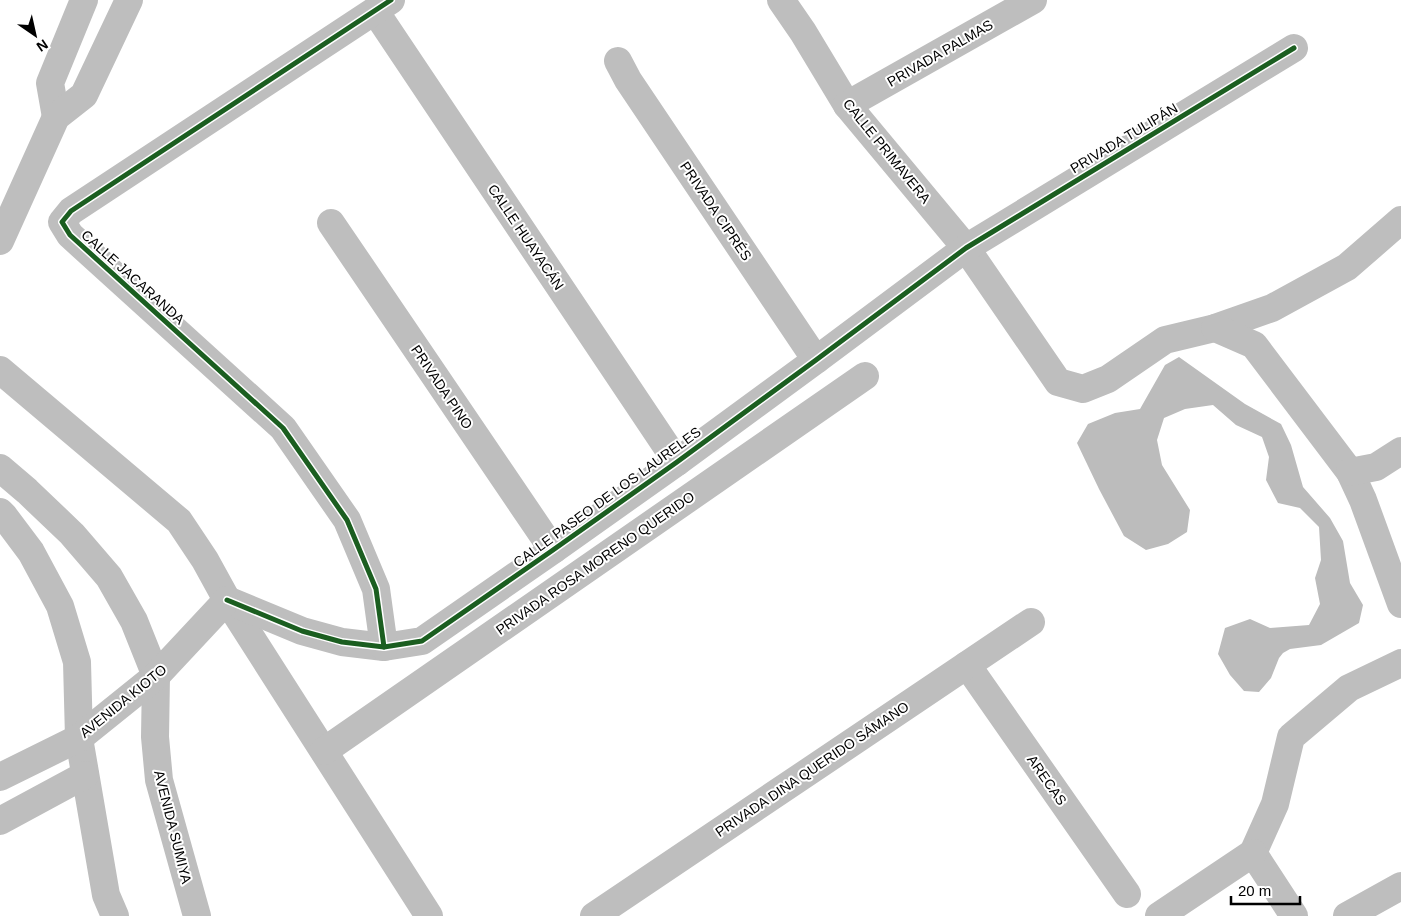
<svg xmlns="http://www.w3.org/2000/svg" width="1401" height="916" viewBox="0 0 1401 916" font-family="Arial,sans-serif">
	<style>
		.water { fill: #bcbcbc }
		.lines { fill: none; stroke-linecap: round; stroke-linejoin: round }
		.minor { stroke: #bebebe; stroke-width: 28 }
		.cycleway-casing { stroke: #fff; stroke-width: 8 }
		.cycleway { stroke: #1b5e20; stroke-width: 5 }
		.labels { text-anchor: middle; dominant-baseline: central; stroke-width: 4; stroke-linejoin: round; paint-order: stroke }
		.street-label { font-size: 14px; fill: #000; stroke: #fff }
	</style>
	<rect width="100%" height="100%" fill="#fff"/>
	<polygon class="water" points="1179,357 1245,404 1281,424 1291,445 1303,487 1330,518 1343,541 1350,583 1363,605 1359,623 1321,645 1290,649 1283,653 1279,658 1271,678 1259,692 1244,691 1230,675 1218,654 1225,628 1250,619 1270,628 1309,625 1320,604 1315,578 1321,560 1319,527 1300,508 1278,503 1266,480 1269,457 1262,437 1236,425 1213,405 1185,409 1164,418 1157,440 1162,465 1190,510 1187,532 1168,544 1146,550 1124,536 1099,489 1077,443 1088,424 1115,413 1140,409 1165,365"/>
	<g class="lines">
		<g class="minor">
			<polyline points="781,0 803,32 847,105 966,248 1058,382 1083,389 1108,379 1165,340 1215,328 1272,308 1347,267 1401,220"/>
			<polyline points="375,11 677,462"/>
			<polyline points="618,61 628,80 816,360"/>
			<polyline points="847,105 1033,0"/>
			<polyline points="56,117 50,83 84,0"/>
			<polyline points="331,223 553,550"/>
			<polyline points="0,241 56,117 84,95 129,0"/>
			<polyline points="1215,328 1254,345 1350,472 1363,500 1401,604"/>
			<polyline points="0,370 179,521 205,560 227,600 429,916"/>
			<polyline points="0,468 27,491 72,534 109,577 134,621 156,676 155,737 159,780 197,916"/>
			<polyline points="1350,472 1376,467 1401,451"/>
			<polyline points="0,512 4,516 31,552 60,606 77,662 79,738 106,895 115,916"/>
			<polyline points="227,600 302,631 342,642 384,647 422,641 553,550 677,462 816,360 966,248 1294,48"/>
			<polyline points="384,647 376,589 347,520 283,428 70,235 62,222 71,211 391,0"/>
			<polyline points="967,665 1127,894"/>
			<polyline points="324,751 865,376"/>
			<polyline points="0,777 79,738 156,676 227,600"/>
			<polyline points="0,821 85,775"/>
			<polyline points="1253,853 1275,804 1291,737 1349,688 1401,663"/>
			<polyline points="1253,853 1294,916"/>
			<polyline points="594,916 1031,622"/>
			<polyline points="1159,916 1253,853"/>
			<polyline points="1347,916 1401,886"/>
		</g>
		<g class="cycleway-casing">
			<g id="cycleway">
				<polyline points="227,600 302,631 342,642 384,647 422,641 553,550 677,462 816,360 966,248 1294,48"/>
				<polyline points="384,647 376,589 347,520 283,428 70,235 62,222 71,211 391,0"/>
			</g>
		</g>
		<use href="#cycleway" class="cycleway"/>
	</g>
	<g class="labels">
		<g class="street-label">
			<text transform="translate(940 53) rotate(-30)">PRIVADA PALMAS</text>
			<text transform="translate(1124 138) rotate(-31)">PRIVADA TULIPÁN</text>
			<text transform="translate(887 151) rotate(51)">CALLE PRIMAVERA</text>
			<text transform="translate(716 211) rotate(56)">PRIVADA CIPRÉS</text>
			<text transform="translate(526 237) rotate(56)">CALLE HUAYACÁN</text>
			<text transform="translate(133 277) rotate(42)">CALLE JACARANDA</text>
			<text transform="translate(442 387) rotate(56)">PRIVADA PINO</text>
			<text transform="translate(607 497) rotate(-36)">CALLE PASEO DE LOS LAURELES</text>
			<text transform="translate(595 563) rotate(-35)">PRIVADA ROSA MORENO QUERIDO</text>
			<text transform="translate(123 701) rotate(-39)">AVENIDA KIOTO</text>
			<text transform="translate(812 769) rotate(-34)">PRIVADA DINA QUERIDO SÁMANO</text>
			<text transform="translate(1047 780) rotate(55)">ARECAS</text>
			<text transform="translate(173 827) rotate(76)">AVENIDA SUMIYA</text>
		</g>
	</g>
	<g transform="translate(35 35) rotate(146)" stroke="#ffffff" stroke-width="4" paint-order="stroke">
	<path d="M0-4L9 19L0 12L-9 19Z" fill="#000000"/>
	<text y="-8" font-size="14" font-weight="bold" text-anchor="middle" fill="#000000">N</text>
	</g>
	<path d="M1231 896v8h69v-8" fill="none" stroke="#000000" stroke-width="2.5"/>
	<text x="1238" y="896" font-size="15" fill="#000000" stroke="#ffffff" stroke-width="4" paint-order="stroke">20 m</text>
</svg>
